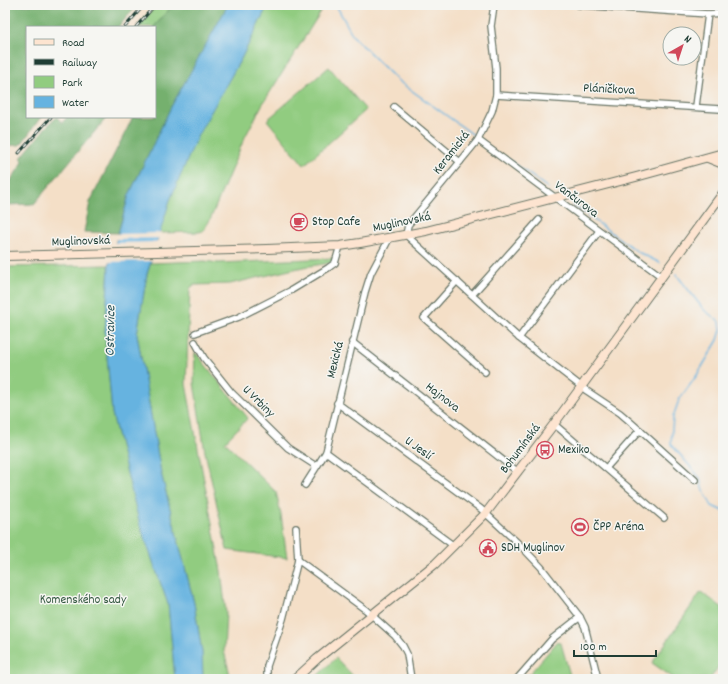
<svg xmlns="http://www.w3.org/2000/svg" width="728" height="684" viewBox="0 0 728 684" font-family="Dekko,sans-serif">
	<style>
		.green { fill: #91cc80; stroke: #58845a }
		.forest { fill: #74b06e; stroke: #4a7651 }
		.water { fill: #66b3e0; stroke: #42788a }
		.pier { fill: #f4dfc7 }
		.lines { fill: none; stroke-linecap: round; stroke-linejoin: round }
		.stream { stroke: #66b3e0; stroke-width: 1.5 }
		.street-casing { stroke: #6a7667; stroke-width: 8 }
		.secondary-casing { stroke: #6a7667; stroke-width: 10 }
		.street { stroke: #fff; stroke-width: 5.5 }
		.secondary { stroke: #fde4d0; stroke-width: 8 }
		.rail-casing { stroke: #1f3d34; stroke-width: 3 }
		.rail { stroke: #f6f6f2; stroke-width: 1.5; stroke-dasharray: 4.5; stroke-linecap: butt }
		.labels { text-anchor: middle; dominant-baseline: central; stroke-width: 3; stroke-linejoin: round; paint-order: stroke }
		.street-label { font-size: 13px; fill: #1f3d34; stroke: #f6f6f2 }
		.poi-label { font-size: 13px; fill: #1f3d34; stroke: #f6f6f2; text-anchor: start }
		.park-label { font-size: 13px; fill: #365a43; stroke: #f6f6f2 }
		.water-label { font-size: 14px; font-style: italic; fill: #315a5f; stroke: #f6f6f2 }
	</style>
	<rect width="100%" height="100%" fill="#f6f6f2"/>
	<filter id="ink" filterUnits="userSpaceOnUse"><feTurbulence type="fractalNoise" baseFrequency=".025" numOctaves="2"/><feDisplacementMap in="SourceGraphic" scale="8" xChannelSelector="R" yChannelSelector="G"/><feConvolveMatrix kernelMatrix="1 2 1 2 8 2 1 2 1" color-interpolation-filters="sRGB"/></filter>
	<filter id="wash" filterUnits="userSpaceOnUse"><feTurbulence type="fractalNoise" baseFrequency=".012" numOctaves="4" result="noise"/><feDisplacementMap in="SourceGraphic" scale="16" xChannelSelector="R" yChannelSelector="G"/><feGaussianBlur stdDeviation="0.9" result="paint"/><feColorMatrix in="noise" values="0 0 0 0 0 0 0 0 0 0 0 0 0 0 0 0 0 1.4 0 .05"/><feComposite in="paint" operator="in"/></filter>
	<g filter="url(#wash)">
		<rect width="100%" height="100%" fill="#f4dfc7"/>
		<g class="green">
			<polygon points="157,5 173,5 154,27 138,27"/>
			<polygon points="268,5 325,5 262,105 244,139 210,220 203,231 199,232 159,233 170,200 197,135 242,57"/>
			<polygon points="329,67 366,110 304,165 267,120"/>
			<polygon points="334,258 331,263 303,267 230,284 194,285 190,288 186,384 221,571 226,613 224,651 231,679 203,679 202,652 194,603 161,473 137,334 147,274 150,263 205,261 218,263"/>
			<polygon points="109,265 105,333 112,413 140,525 168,604 175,679 5,679 5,267"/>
			<polygon points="195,352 248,418 225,442 276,492 281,515 287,558 227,550 205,452 194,383"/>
			<polygon points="701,592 723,608 723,660 710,679 675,679 652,663"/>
			<polygon points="558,641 561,643 571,679 525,679"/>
			<polygon points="336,658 356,679 314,679"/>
		</g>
		<g class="forest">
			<polygon points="5,5 138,5 118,27 27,27 27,117 41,117 22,143 19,145 5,146"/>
			<polygon points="173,5 228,5 171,107 129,195 118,233 84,232 90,202 133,117 155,117 155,27 154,27"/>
			<polygon points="57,117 62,123 67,117 107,117 34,204 5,205 7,186 23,162 21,158 46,127"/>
		</g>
		<polygon class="water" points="228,5 268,5 242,57 198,135 170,200 147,274 137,334 161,473 194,603 202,652 203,679 175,679 168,604 140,525 112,413 105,333 109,265 129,195 171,107"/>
		<g class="pier">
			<polygon points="161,233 160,238 114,239 116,234"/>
			<polygon points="159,242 153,261 108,262 113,243"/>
		</g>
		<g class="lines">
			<g class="stream">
				<polyline points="336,5 353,36 397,80 475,136"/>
				<polyline points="508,159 548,188"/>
				<polyline points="573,205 638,252 660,263"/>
				<polyline points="676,274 704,310 720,322 721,330 718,340 697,375 679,400 673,417 671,444 700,478 702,488 712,506 723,511"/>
			</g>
		</g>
	</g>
	<g filter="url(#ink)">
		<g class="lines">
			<g class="street-casing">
				<g id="street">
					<polyline points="494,5 491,26 496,68 496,95 492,111 478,140 408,225 406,235 519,338 587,391 620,413 635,426 695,480"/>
					<polyline points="579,5 708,14 723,13"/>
					<polyline points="496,95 720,109"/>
					<polyline points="696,106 708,14"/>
					<polyline points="394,107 460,162"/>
					<polyline points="478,140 662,277"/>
					<polyline points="457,281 424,318 485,372"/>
					<polyline points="472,295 539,220"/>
					<polyline points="195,333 239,317 290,291 328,268 335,263 340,246"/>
					<polyline points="519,338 599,231"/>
					<polyline points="195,342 204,358 231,392 288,448 316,466"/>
					<polyline points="352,342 518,472"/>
					<polyline points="337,403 481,509 521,546 541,567 580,617 585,627 598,679"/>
					<polyline points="554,424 664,518"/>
					<polyline points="326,452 454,546"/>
					<polyline points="606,468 640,430"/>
					<polyline points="305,485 326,452 365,292 371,273 389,239"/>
					<polyline points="298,560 366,610 395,636 403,646 407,654 411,679"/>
					<polyline points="267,679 267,666 283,619 298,560 296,528"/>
					<polyline points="517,679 552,639 580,617"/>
				</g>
			</g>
			<g class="secondary-casing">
				<g id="secondary">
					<polyline points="708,158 723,164"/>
					<polyline points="5,256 267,249 340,246 360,243 426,231 636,177 723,153"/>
					<polyline points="295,679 317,659 435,564 486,513 554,424 723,193"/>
				</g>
			</g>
			<use href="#street" class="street"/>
			<use href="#secondary" class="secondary"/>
			<g class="rail-casing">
				<g id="rail">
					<polyline points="125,27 144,5"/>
					<polyline points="136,27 155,5"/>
					<polyline points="19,153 51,117"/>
				</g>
			</g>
			<use href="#rail" class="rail"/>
		</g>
	</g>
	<defs>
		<g id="cafe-ring" transform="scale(0.9)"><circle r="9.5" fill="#f6f6f2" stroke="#d1495b" stroke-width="1.5"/><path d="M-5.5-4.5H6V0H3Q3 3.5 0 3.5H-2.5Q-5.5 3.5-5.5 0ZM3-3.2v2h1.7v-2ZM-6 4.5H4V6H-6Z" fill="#d1495b"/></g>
		<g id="bus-ring" transform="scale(0.9)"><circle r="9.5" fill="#f6f6f2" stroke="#d1495b" stroke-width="1.5"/><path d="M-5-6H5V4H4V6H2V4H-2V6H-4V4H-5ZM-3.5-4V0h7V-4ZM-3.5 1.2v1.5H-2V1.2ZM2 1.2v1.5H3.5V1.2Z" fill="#d1495b"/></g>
		<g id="stadium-ring" transform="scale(0.9)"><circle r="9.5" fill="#f6f6f2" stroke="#d1495b" stroke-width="1.5"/><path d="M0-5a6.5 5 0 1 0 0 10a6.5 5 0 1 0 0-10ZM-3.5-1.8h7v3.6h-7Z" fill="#d1495b"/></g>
		<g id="civic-ring" transform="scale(0.9)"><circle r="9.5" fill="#f6f6f2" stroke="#d1495b" stroke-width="1.5"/><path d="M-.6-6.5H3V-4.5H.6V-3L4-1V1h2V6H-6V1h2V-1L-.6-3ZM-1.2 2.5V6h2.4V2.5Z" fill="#d1495b"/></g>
	</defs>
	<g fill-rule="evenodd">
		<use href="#cafe-ring" x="299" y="222"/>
		<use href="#bus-ring" x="545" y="450"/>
		<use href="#stadium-ring" x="580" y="527"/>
		<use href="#civic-ring" x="488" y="548"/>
	</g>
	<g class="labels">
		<g class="street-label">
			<text transform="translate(609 90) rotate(3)">Pláničkova</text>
			<text transform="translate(452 153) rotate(-52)">Keramická</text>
			<text transform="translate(576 200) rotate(37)">Vančurova</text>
			<text transform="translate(402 223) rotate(-12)">Muglinovská</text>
			<text transform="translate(81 242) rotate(-2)">Muglinovská</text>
			<text transform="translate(336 360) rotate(-76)">Mexická</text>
			<text transform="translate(442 398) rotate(38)">Hajnova</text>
			<text transform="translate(258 402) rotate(45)">U Vrbiny</text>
			<text transform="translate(418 449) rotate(36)">U Jeslí</text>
			<text transform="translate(521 449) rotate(-53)">Bohumínská</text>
		</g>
		<g class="poi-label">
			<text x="312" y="222">Stop Cafe</text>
			<text x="558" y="450">Mexiko</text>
			<text x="593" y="527">ČPP Aréna</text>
			<text x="501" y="548">SDH Muglinov</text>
		</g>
		<g class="park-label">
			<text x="83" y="600">Komenského sady</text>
		</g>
		<g class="water-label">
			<text transform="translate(111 331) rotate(-89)">Ostravice</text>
		</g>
	</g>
	<rect width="728" height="684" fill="none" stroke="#f6f6f2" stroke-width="20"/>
	<rect x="26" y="26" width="130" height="92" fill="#f6f6f2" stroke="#a0aca6"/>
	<rect x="34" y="39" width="20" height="6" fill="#fde4d0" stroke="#a0aca6"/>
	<text x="62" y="46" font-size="12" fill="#1f3d34">Road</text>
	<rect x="34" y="59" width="20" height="6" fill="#1f3d34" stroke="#a0aca6"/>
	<text x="62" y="66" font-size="12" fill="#1f3d34">Railway</text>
	<rect x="34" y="76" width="20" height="12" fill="#91cc80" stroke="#a0aca6"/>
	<text x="62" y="86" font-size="12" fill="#1f3d34">Park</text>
	<rect x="34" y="96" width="20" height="12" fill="#66b3e0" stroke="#a0aca6"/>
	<text x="62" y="106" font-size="12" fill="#1f3d34">Water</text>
	<g transform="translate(682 46) rotate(39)"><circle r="19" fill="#f6f6f2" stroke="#a0aca6"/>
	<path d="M0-3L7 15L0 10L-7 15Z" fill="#d1495b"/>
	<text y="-6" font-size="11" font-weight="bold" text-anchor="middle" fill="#1f3d34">N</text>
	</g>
	<path d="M574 650v6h82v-6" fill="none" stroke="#1f3d34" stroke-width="2"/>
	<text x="580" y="650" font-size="12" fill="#1f3d34" stroke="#f6f6f2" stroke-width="3" paint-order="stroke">100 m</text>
</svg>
